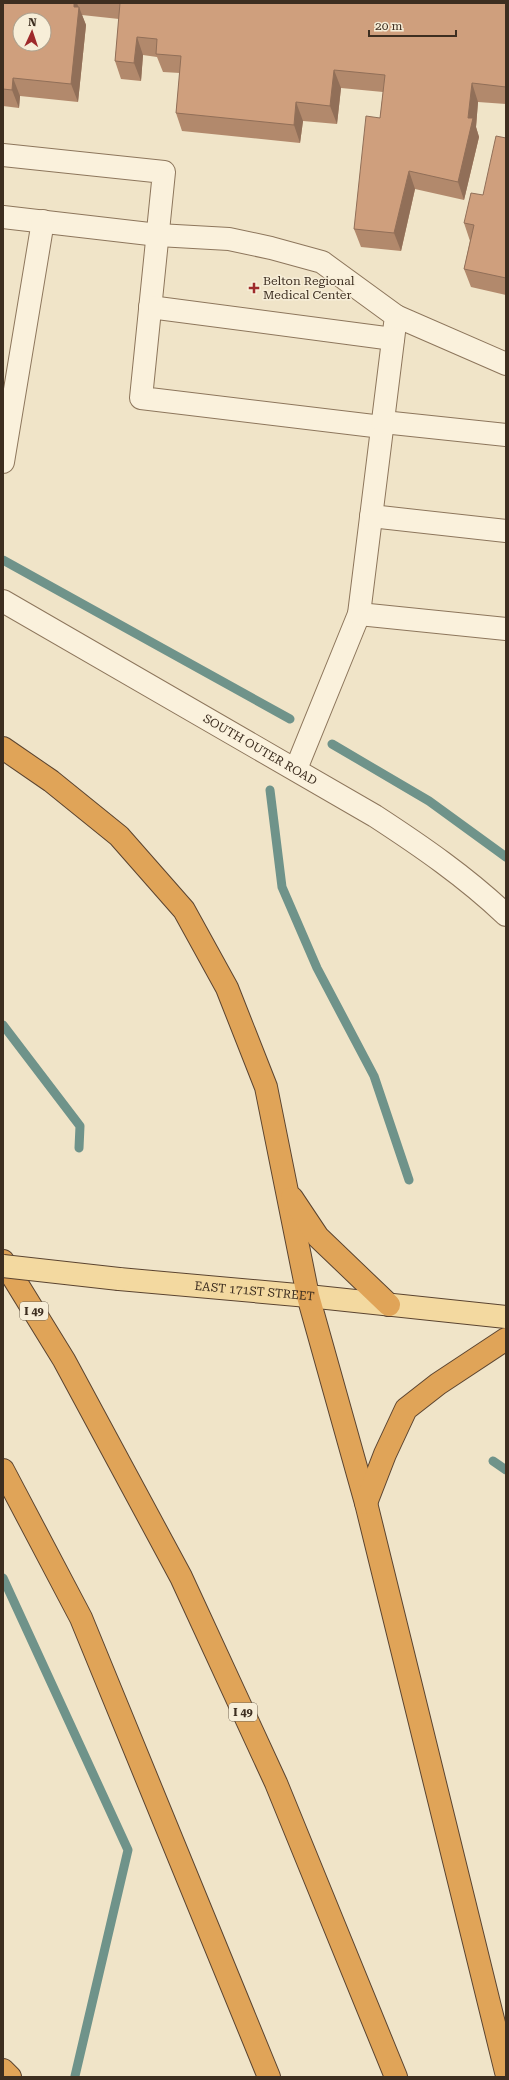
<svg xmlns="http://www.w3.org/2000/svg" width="509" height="2080" viewBox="0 0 509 2080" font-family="'Roboto Serif',serif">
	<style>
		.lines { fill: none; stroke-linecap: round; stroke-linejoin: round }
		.stream { stroke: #6f938a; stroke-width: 9 }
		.minor-casing { stroke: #8d765c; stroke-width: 24 }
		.major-casing { stroke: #5b4430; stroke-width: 24 }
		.highway-casing { stroke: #5b4430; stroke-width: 24 }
		.minor { stroke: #faf1dc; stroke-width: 22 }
		.major { stroke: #f3d9a0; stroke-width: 22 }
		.highway { stroke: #e0a458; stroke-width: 22 }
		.major-bridge-casing { stroke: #5b4430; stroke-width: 24; stroke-linecap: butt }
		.major-bridge { stroke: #f3d9a0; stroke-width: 22 }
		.wall { fill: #b2896c }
		.shaded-wall { fill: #916f58 }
		.building { fill: #cf9f7d; stroke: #916f58; fill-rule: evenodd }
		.poi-dot { fill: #9e2a2b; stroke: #f7eed8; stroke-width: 1.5 }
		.labels { text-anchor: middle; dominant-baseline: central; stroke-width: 3; stroke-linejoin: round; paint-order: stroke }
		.shield { fill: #f7eed8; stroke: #756857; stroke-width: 1 }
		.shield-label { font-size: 11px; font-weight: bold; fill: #3d2e20 }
		.poi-label { font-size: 12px; fill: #3d2e20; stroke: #f7eed8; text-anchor: start }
		.street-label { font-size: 12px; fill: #3d2e20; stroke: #f7eed8 }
	</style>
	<rect width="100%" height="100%" fill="#f0e4c8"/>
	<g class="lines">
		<g class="stream">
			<polyline points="3,560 290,719"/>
			<polyline points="332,744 429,801 506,857"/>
			<polyline points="270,790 282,887 317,968 374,1076 409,1180"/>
			<polyline points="3,1025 80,1126 79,1148"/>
			<polyline points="493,1461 506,1470"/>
			<polyline points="3,1578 128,1850 75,2076"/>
		</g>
		<g class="minor-casing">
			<g id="minor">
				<polyline points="3,155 164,172 141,398 382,427"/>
				<polyline points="3,217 158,235 229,239 271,248 322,262 396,316 359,614 296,769"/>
				<polyline points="150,307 393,339"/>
				<polyline points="396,316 506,364"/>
				<polyline points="383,422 506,435"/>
				<polyline points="3,462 43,221"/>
				<polyline points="371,516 506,531"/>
				<path id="s1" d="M 3,601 L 375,816 C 421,846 466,877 506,915"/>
				<polyline points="359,614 506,629"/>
			</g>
		</g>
		<g class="major-casing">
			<g id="major">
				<path id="s2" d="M 119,1279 L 308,1296 L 506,1317"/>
			</g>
		</g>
		<g class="highway-casing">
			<g id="highway">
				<polyline points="3,748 51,781 119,836 184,910 227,988 266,1087 308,1296 366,1503 506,2072"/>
				<polyline points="292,1198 318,1237 389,1305"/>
				<polyline points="3,1261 64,1360 181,1577 276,1783 396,2077"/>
				<polyline points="3,1470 81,1618 269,2077"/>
				<polyline points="366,1503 385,1454 406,1409 438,1384 506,1339"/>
				<polyline points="3,2070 10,2077"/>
			</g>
		</g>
		<use href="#minor" class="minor"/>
		<use href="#major" class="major"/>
		<use href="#highway" class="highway"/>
		<g class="major-bridge-casing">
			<polyline id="major-bridge" points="3,1266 119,1279"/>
		</g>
		<use href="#major-bridge" class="major-bridge"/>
	</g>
	<g class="wall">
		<polygon points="3,3 506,3 506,104 478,102 476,127 479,137 464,200 415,189 401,251 361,247 354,229 380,118 383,92 341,88 337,124 303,121 300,143 182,131 176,113 180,73 163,72 157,57 143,55 141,81 121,79 115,61 119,19 82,15 86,25 78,102 20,96 19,108 3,106"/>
		<polygon points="506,138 506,295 471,287 464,269 470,241 464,223 483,195"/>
	</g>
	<g class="shaded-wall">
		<polygon points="74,3 77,3 79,9 79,7 86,25 78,102 71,84"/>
		<polygon points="137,37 143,55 141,81 134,63"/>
		<polygon points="334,70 341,88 337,124 330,106"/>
		<polygon points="13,78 20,96 19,108 12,90"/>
		<polygon points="472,83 478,102 476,127 479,137 464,200 458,182 468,118"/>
		<polygon points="296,102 303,121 300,143 294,125"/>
		<polygon points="409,171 415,189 401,251 394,233"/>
	</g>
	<g class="building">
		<path d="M 3,3 L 74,3 L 74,7 L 79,7 L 71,84 L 13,78 L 12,90 L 3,89 ZM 20,20 L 44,20 L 44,44 L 20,44 Z"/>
		<polygon points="120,3 506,3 506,87 472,83 468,118 473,118 458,182 409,171 394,233 354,229 366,116 380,118 385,75 334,70 330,106 296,102 294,125 176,113 181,56 156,54 157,39 137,37 134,63 115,61"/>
		<polygon points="496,136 506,138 506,278 464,269 474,225 464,223 471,193 483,195"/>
	</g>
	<path class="poi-dot" d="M252 282h4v4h4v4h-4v4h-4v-4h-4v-4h4z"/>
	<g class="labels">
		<g class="shield">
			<rect x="20" y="1302" width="28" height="18" rx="3"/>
			<rect x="229" y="1703" width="28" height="18" rx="3"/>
		</g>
		<g class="shield-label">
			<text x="34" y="1311">I 49</text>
			<text x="243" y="1712">I 49</text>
		</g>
		<g class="poi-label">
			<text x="263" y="281">Belton Regional<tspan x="263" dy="14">Medical Center</tspan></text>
		</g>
		<g class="street-label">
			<text stroke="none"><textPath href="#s1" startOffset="297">SOUTH OUTER ROAD</textPath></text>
			<text stroke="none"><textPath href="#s2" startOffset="136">EAST 171ST STREET</textPath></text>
		</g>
	</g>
	<rect width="509" height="2080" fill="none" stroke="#3d2e20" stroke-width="8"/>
	<g transform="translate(32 32) rotate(3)"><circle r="19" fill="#f7eed8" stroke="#ada18e"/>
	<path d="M0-3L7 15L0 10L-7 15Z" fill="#9e2a2b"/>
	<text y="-6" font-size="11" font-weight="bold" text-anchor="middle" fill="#3d2e20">N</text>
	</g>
	<path d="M369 30v6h87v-6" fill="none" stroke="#3d2e20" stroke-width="2"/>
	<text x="375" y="30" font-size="12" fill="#3d2e20" stroke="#f7eed8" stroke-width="3" paint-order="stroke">20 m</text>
</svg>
